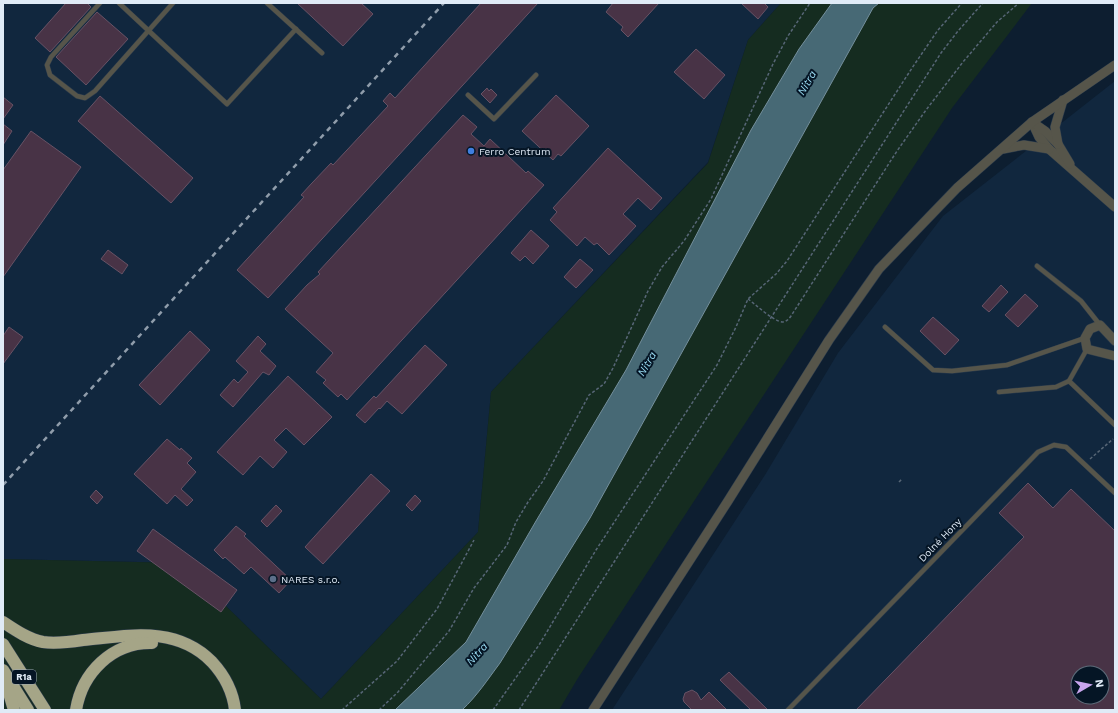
<svg xmlns="http://www.w3.org/2000/svg" width="1118" height="713" viewBox="0 0 1118 713" font-family="'Work Sans',sans-serif">
	<style>
		.built { fill: #11273e; fill-rule: evenodd }
		.green { fill: #152c20 }
		.water { fill: #476975; stroke: #75909c }
		.building { fill: #483346; stroke: #675265; fill-rule: evenodd }
		.lines { fill: none; stroke-linecap: round; stroke-linejoin: round }
		.lane-casing { stroke: #2b3b4c; stroke-width: 5.5 }
		.street-casing { stroke: #2b3b4c; stroke-width: 10 }
		.highway-casing { stroke: #2b3b4c; stroke-width: 13 }
		.path { stroke: #576676; stroke-width: 1.5; stroke-dasharray: 3 2; stroke-linecap: butt }
		.lane { stroke: #56554a; stroke-width: 4.5 }
		.street { stroke: #56554a; stroke-width: 9 }
		.highway { stroke: #a5a587; stroke-width: 12 }
		.rail { stroke: #909dab; stroke-width: 2.5; stroke-dasharray: 5 5; stroke-linecap: butt }
		.shop-dot { fill: #3f7fe0; stroke: #051525; stroke-width: 1.5 }
		.service-dot { fill: #5c6f8a; stroke: #051525; stroke-width: 1.5 }
		.labels { text-anchor: middle; dominant-baseline: central; stroke-width: 4; stroke-linejoin: round; paint-order: stroke }
		.shield { fill: #051525; stroke: #9eabb8; stroke-width: 1 }
		.shield-label { font-size: 9px; font-weight: bold; fill: #e0ebf7 }
		.poi-label { font-size: 10px; fill: #e0ebf7; stroke: #051525; text-anchor: start }
		.street-label { font-size: 10px; fill: #e0ebf7; stroke: #051525 }
		.water-label { font-size: 11px; font-style: italic; fill: #99dbf2; stroke: #051525 }
	</style>
	<rect width="100%" height="100%" fill="#0d1e30"/>
	<g class="built">
		<polygon points="3,3 781,3 748,40 708,162 491,392 478,532 321,699 182,563 3,559"/>
		<path d="M 1115,81 L 1115,710 L 612,710 L 765,475 L 838,353 L 943,216 ZM 1078,673 L 1102,673 L 1102,697 L 1078,697 Z"/>
	</g>
	<g class="green">
		<polygon points="781,3 832,3 799,49 751,130 626,370 536,521 466,642 395,710 3,710 3,559 182,563 321,699 478,532 491,392 708,163 748,40"/>
		<polygon points="879,3 1032,3 952,108 578,678 559,710 462,710 485,683 500,663 590,518 873,8"/>
	</g>
	<path class="water" d="M 832,3 L 879,3 L 873,8 L 590,518 L 500,663 C 488,679 477,696 462,710 L 395,710 L 466,642 L 536,521 L 626,370 L 751,130 L 799,49 Z"/>
	<g class="building">
		<polygon points="66,3 87,3 91,7 50,52 35,38"/>
		<polygon points="297,3 361,3 373,14 343,46"/>
		<polygon points="481,3 538,3 268,298 237,270 304,197 301,195 312,183 331,163 333,165 388,106 383,101 390,93 395,98"/>
		<polygon points="613,3 659,3 628,37 621,30 623,27 606,12"/>
		<polygon points="741,3 764,3 768,7 758,19"/>
		<polygon points="97,12 128,39 86,85 56,57"/>
		<polygon points="696,49 725,75 704,99 674,72"/>
		<polygon points="487,88 489,91 491,89 497,95 490,103 481,94"/>
		<polygon points="556,95 589,126 561,156 558,154 553,160 522,131"/>
		<polygon points="100,96 193,178 171,203 78,121"/>
		<polygon points="3,97 13,105 3,119"/>
		<polygon points="463,115 477,127 471,134 484,146 490,139 526,173 528,171 544,185 347,400 341,394 338,397 323,383 326,380 316,372 333,353 285,309 307,285 320,274 318,272"/>
		<polygon points="3,124 12,131 3,145"/>
		<polygon points="31,131 81,167 3,277 3,170"/>
		<polygon points="608,148 662,198 651,210 638,198 623,214 636,226 609,255 597,243 594,245 585,237 577,246 550,220 557,212 553,208"/>
		<polygon points="531,230 549,246 533,264 525,256 520,261 511,253"/>
		<polygon points="108,250 128,265 122,274 101,259"/>
		<polygon points="580,259 593,270 576,288 564,277"/>
		<polygon points="1001,285 1008,292 989,312 982,306"/>
		<polygon points="1025,294 1038,306 1018,327 1005,315"/>
		<polygon points="933,317 959,340 945,355 920,331"/>
		<polygon points="9,327 23,337 3,364 3,336"/>
		<polygon points="190,331 210,350 160,405 139,385"/>
		<polygon points="258,336 266,344 260,351 276,366 269,375 263,372 233,407 220,395 234,379 238,383 248,372 236,361"/>
		<polygon points="425,345 447,365 402,414 387,401 380,409 379,408 365,423 356,415 374,396 376,398"/>
		<polygon points="288,376 332,417 304,445 286,428 274,440 287,452 273,468 260,456 243,475 217,452"/>
		<polygon points="167,439 180,450 181,448 192,458 187,463 196,472 181,489 193,500 187,506 175,495 167,504 134,474"/>
		<polygon points="371,474 390,491 323,564 305,547"/>
		<path d="M 1028,483 L 1053,508 L 1071,489 L 1115,531 L 1115,710 L 856,710 L 1024,537 L 999,513 ZM 1078,673 L 1102,673 L 1102,697 L 1078,697 Z"/>
		<polygon points="96,490 103,497 97,504 90,497"/>
		<polygon points="415,495 421,501 412,511 406,505"/>
		<polygon points="276,505 282,511 267,527 261,521"/>
		<polygon points="236,526 246,534 244,536 291,580 279,593 251,567 244,574 225,557 223,559 214,550"/>
		<polygon points="153,529 237,590 221,612 137,551"/>
		<polygon points="729,672 768,710 751,710 720,680"/>
		<polygon points="692,690 697,693 701,700 709,692 727,710 692,710 684,702 683,699 685,693"/>
	</g>
	<g class="lines">
		<g class="lane-casing">
			<g id="lane">
				<polyline points="100,3 51,57 47,65 50,75 77,96 85,98 95,91 173,3"/>
				<polyline points="119,3 227,104 296,29"/>
				<polyline points="267,3 322,53"/>
				<polyline points="468,95 494,119 536,75"/>
				<polyline points="1037,266 1081,301 1100,325"/>
				<polyline points="885,327 933,370 952,371 1007,365 1085,338"/>
				<polyline points="1069,381 1115,425"/>
				<polyline points="999,392 1056,387 1069,381 1087,349"/>
				<polyline points="788,710 1038,452 1054,445 1066,447 1115,493"/>
			</g>
		</g>
		<g class="street-casing">
			<g id="street">
				<polyline points="1032,122 1039,137 1049,149 1115,207"/>
				<polyline points="1032,122 1045,131 1058,144 1070,164"/>
				<polyline points="1058,144 1055,127 1063,100"/>
				<polyline points="1003,149 1024,145 1049,149"/>
				<polyline points="1115,341 1100,325 1090,329 1085,338 1087,349 1115,356"/>
				<polyline points="593,710 728,501 829,340 879,269 957,188 1032,122 1115,65"/>
			</g>
		</g>
		<g class="highway-casing">
			<g id="highway">
				<path d="M 3,622 C 15,630 28,639 43,642 C 56,644 70,642 83,640 C 128,636 176,625 212,662 C 224,675 233,692 235,710"/>
				<polyline points="3,644 45,710"/>
				<polyline points="3,670 28,710"/>
				<polyline points="6,683 14,710"/>
				<path d="M 76,710 C 82,673 112,642 152,643"/>
			</g>
		</g>
		<g class="path">
			<path d="M 748,299 C 755,304 774,322 783,322 C 787,321 789,319 791,316 L 897,151 L 926,110 L 963,62 L 997,22 L 1019,3"/>
			<polyline points="1090,459 1113,439"/>
			<polyline points="899,482 902,479"/>
			<polyline points="342,710 397,661 437,609 474,540"/>
			<polyline points="379,710 398,692 449,631 474,588 507,545 516,522 528,502 543,481 589,395 604,384 613,368 648,291 662,267 684,241 711,199 773,64 788,36 810,3"/>
			<polyline points="493,710 539,645 596,550 717,365 736,327 748,299 776,274 787,261 912,68 938,30 962,3"/>
			<polyline points="519,710 941,53 958,31 983,3"/>
		</g>
		<use href="#lane" class="lane"/>
		<use href="#street" class="street"/>
		<use href="#highway" class="highway"/>
		<polyline class="rail" points="3,485 444,3"/>
	</g>
	<circle class="shop-dot" cx="471" cy="151" r="4"/>
	<circle class="service-dot" cx="273" cy="579" r="4"/>
	<g class="labels">
		<rect class="shield" x="12" y="670" width="24" height="14" rx="3"/>
		<g class="shield-label">
			<text x="24" y="677">R1a</text>
		</g>
		<g class="poi-label">
			<text x="479" y="151">Ferro Centrum</text>
			<text x="281" y="579">NARES s.r.o.</text>
		</g>
		<g class="street-label">
			<text transform="translate(940 540) rotate(-46)">Dolné Hony</text>
		</g>
		<g class="water-label">
			<text transform="translate(807 83) rotate(-60)">Nitra</text>
			<text transform="translate(647 364) rotate(-60)">Nitra</text>
			<text transform="translate(477 654) rotate(-48)">Nitra</text>
		</g>
	</g>
	<rect width="1118" height="713" fill="none" stroke="#e0ebf7" stroke-width="8"/>
	<g transform="translate(1090 685) rotate(81)"><circle r="19" fill="#051525" stroke="#5d6b79"/>
	<path d="M0-3L7 15L0 10L-7 15Z" fill="#c9a5ee"/>
	<text y="-6" font-size="11" font-weight="bold" text-anchor="middle" fill="#e0ebf7">N</text>
	</g>
</svg>
